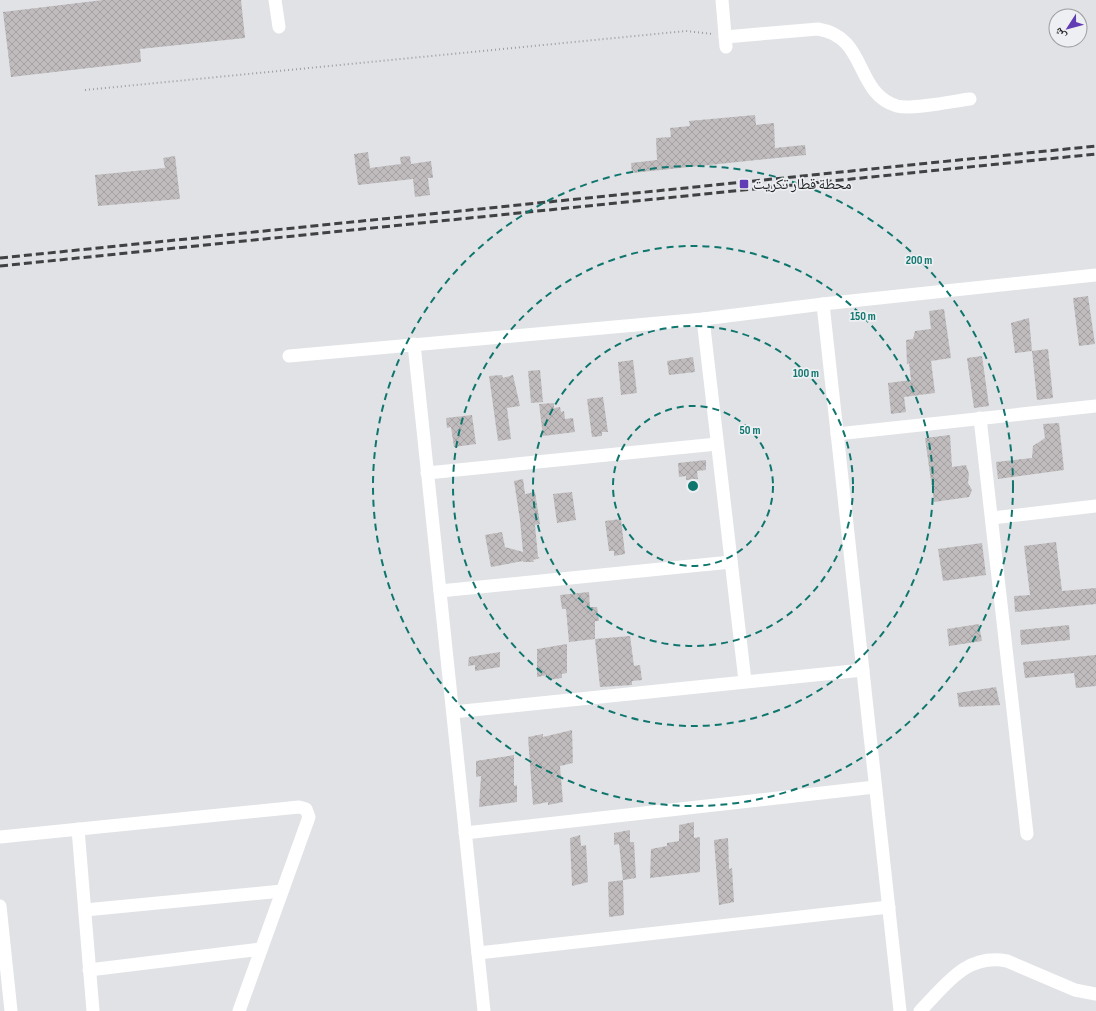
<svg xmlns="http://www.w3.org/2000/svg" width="1096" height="1011" viewBox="0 0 1096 1011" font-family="'Sofia Sans Condensed','Noto Naskh Arabic',sans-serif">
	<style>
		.building { fill: url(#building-cross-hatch) }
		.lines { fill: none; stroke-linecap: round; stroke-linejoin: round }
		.path { stroke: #9c9da0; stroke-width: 2; stroke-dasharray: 1 3; stroke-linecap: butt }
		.minor { stroke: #fff; stroke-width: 13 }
		.rail { stroke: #404143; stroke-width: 3; stroke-dasharray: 8 4; stroke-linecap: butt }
		.ring { fill: none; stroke: #0f766e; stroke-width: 2; stroke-dasharray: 7 5 }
		.poi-dot { fill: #613cb4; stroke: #edeff2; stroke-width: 1.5 }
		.labels { text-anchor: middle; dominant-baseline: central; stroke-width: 3.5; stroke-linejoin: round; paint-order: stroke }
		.poi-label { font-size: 15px; fill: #242426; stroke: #edeff2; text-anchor: start }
		.centre { fill: #0f766e; stroke: #edeff2; stroke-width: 2 }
		.ring-label { font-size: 12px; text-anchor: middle; font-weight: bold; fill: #0f766e; stroke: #edeff2; stroke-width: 3.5; stroke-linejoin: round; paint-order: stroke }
	</style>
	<defs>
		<pattern id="building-cross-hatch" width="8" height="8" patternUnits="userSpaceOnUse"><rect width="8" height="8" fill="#c0bcbd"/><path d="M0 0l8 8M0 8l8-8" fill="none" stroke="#a5a1a2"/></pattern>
	</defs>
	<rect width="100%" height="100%" fill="#e0e2e5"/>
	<g class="building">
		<polygon points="103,0 241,0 245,38 140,49 141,62 11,77 3,12"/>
		<polygon points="755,115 756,125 774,123 775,148 805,145 806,155 632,173 631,163 657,160 656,138 671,137 670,128 690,126 689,121"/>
		<polygon points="368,152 370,168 401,164 400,157 410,156 411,164 431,161 433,178 428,178 430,195 415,197 413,179 358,185 354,154"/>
		<polygon points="175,156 180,199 98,206 95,175 165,168 163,158"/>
		<polygon points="1088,296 1095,344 1079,346 1073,298"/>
		<polygon points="944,309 951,358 931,361 935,393 904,397 906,412 891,414 888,383 911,380 909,363 907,364 906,340 913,339 915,331 931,329 929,311"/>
		<polygon points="1029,318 1032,351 1015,353 1011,323"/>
		<polygon points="1048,349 1053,398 1037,400 1032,351"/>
		<polygon points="982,356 989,406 974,408 967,358"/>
		<polygon points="693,357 695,372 669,375 667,361"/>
		<polygon points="633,360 637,393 621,395 618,362"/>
		<polygon points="540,370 543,402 531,403 528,371"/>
		<polygon points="502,375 503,378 513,375 520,406 507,408 511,439 498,441 489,376"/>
		<polygon points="603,397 608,432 602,432 602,436 592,437 587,399"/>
		<polygon points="554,403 554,408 560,407 561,412 564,411 565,419 573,418 575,432 543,436 539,404"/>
		<polygon points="472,415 476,444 454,447 451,427 447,428 446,418"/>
		<polygon points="1059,423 1064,470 998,479 996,462 1032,458 1033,446 1045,438 1043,424"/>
		<polygon points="950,435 952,467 966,465 969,474 968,483 972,490 969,497 934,502 925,438"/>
		<polygon points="706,460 706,470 697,471 698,479 686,480 686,476 679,477 678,463"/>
		<polygon points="523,479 525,494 535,492 540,524 535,525 538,557 540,558 533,560 534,562 523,562 523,561 491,567 485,535 502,532 505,547 523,552 520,520 514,481"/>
		<polygon points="572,492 576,520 557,523 553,494"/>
		<polygon points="621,519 625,554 614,556 614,551 609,551 605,521"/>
		<polygon points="1056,542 1062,591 1096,588 1096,604 1015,612 1014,596 1030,595 1024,546"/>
		<polygon points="982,543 986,575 943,581 938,549"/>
		<polygon points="589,592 590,607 597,607 599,621 595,621 595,639 569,642 566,609 562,609 560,595"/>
		<polygon points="979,624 982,641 949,646 947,629"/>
		<polygon points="1069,625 1070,640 1021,645 1020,630"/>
		<polygon points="630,636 634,666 640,665 642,680 632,681 632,685 600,687 595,639"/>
		<polygon points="567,644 567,673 562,674 562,678 548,680 548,675 537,677 537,649"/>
		<polygon points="500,652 500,667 475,671 475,665 468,666 469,657"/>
		<polygon points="1096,655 1096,686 1076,688 1074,673 1025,678 1023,662"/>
		<polygon points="996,687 1000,705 959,707 957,693"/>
		<polygon points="572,730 573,763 560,766 563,802 548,805 548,802 533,805 528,737 543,734 543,737"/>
		<polygon points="514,755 514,786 517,785 517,802 479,807 481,776 476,777 476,761"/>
		<polygon points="694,822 694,838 700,837 700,872 650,878 651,849 667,846 667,843 679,841 679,825"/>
		<polygon points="630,830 630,842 634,842 636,878 623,880 619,844 614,845 614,833"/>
		<polygon points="580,835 581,846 586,845 588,882 572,886 570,838"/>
		<polygon points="728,838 729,869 732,868 734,902 719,905 714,840"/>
		<polygon points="623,880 624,915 609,917 608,882"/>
	</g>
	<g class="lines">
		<polyline class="path" points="85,90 686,31 713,34"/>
		<g class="minor">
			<polyline points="275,0 279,27"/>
			<polyline points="722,0 726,47"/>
			<path d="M 725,37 L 818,29 C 868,37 854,93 897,106 C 912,110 954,101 970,99"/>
			<polyline points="823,304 900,1011"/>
			<polyline points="703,319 745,681"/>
			<polyline points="414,344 484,1011"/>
			<polyline points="289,356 703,319 823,304 1096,275"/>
			<polyline points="980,418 1027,834"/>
			<polyline points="837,434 1096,406"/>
			<polyline points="427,473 717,444"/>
			<polyline points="992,518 1096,506"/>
			<polyline points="440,591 731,562"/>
			<polyline points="453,712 863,670"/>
			<polyline points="78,829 93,1011"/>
			<polyline points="465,833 875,787"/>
			<polyline points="0,837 299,807 306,809 309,817 239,1011"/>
			<polyline points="0,906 11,1011"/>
			<polyline points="85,910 282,891"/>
			<polyline points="478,953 889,907"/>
			<polyline points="89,970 261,949"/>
			<path d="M 920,1011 C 946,985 966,953 1007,961 L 1075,990 L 1096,994"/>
		</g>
		<g class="rail">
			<polyline points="0,258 1096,146"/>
			<polyline points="0,266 1096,154"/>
		</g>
	</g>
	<g class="ring">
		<circle cx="693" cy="486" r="80"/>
		<circle cx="693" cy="486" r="160"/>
		<circle cx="693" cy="486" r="240"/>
		<circle cx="693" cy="486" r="320"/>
	</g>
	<rect class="poi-dot" x="739" y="179" width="10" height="10" rx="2"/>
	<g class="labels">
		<g class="poi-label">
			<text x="753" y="184">محطة قطار تكريت</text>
		</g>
	</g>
	<circle cx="693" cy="486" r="6" class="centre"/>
	<g class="ring-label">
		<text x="919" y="264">200 m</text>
		<text x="863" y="320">150 m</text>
		<text x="806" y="377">100 m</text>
		<text x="750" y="434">50 m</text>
	</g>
	<g transform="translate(1068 28) rotate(234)"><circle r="19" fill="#edeff2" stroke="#9d9ea0"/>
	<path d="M0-3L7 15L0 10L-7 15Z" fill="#613cb4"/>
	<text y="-6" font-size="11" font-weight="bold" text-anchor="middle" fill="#242426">ش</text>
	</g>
</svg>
